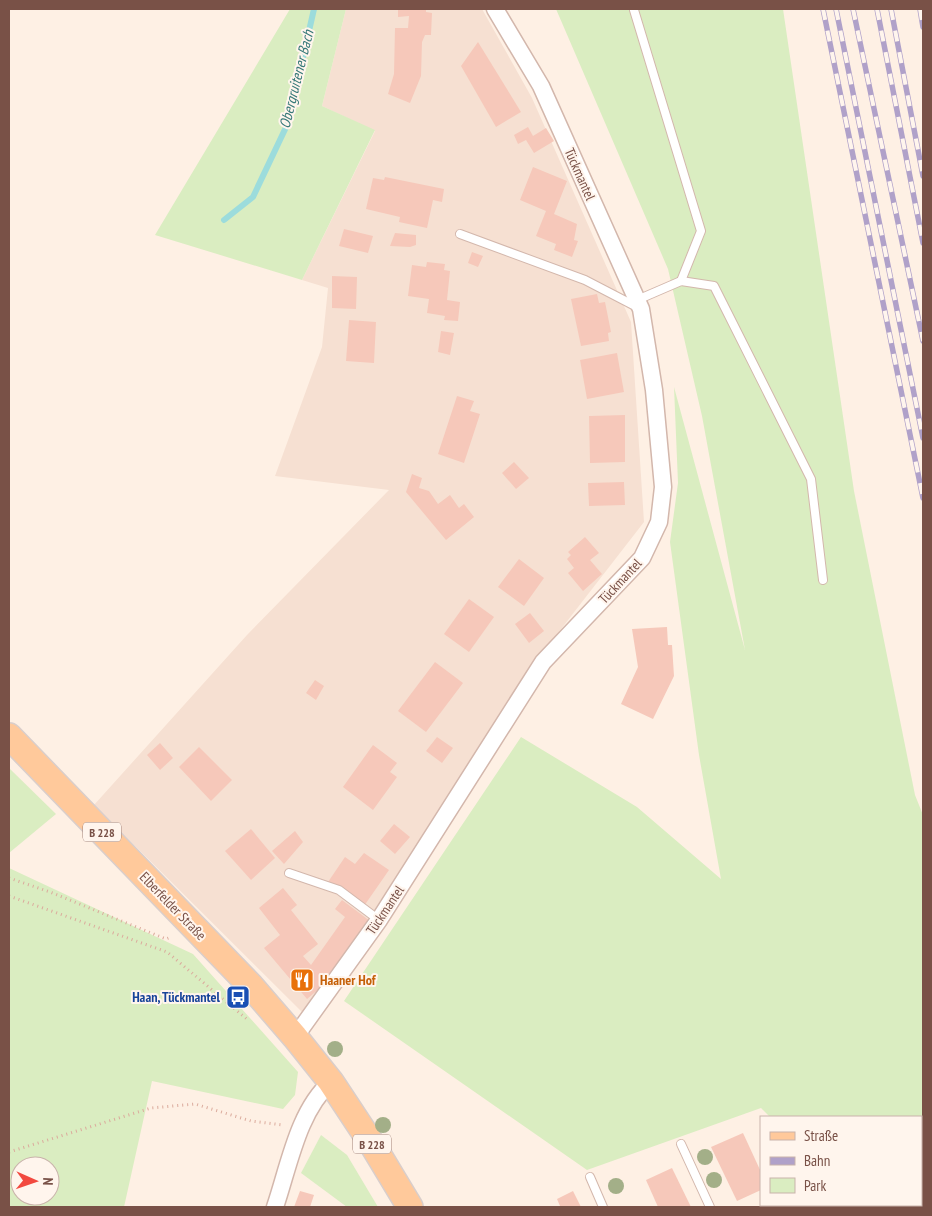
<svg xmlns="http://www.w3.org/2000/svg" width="932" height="1216" viewBox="0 0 932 1216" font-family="'PT Sans Narrow',sans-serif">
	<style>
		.residential { fill: #f6e0d2 }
		.green { fill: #daedc1; fill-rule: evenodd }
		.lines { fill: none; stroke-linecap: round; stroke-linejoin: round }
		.stream { stroke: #9cdcdc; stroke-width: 6 }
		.building { fill: #f6c8ba }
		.service-casing { stroke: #d3b7ac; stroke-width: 10 }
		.minor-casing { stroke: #d3b7ac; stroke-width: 19 }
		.primary-casing { stroke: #d9cecb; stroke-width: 28 }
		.path { stroke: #dbaa9c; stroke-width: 3; stroke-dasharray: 1 4; stroke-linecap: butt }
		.service { stroke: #fff; stroke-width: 8 }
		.minor { stroke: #fff; stroke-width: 16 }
		.primary { stroke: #ffc99b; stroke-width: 25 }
		.rail-casing { stroke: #b0a1c9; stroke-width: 5.5 }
		.rail { stroke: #fff5ed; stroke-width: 4; stroke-dasharray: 11; stroke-linecap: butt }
		.tree { fill: #a3af88 }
		.labels { text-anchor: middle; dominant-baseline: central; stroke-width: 4; stroke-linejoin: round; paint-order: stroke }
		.shield { fill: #fff5ed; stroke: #a18279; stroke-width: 1 }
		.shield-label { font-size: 12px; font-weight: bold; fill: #795147 }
		.street-label { font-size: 14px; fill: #795147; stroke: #fff5ed }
		.food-label { font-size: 14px; font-weight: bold; fill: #c56008; stroke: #fff5ed; text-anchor: start }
		.transit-label { font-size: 14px; font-weight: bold; fill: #164399; stroke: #fff5ed; text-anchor: end }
		.water-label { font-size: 15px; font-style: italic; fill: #377979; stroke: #fff5ed }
	</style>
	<rect width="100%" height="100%" fill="#fef0e4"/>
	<polygon class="residential" points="346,9 482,9 532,98 631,322 644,522 537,660 366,928 302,1012 94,805 247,635 389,490 275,476 322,347 328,288 302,280 375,131 322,106"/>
	<g class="green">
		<polygon points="290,9 346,9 322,106 375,130 302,280 155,235"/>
		<polygon points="556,9 783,9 854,491 915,795 923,815 923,1207 828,1207 827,1205 921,1205 921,1117 770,1117 761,1108 587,1170 344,1001 521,737 637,807 721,879 699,755 670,542 678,483 674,387 745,650 702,416 668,269"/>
		<polygon points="9,768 56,814 9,853"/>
		<path d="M 9,868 L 193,954 L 298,1072 L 295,1095 L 283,1109 L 152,1081 L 124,1207 L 9,1207 ZM 20,1166 L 50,1166 L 50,1196 L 20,1196 Z"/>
		<polygon points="321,1135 347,1155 378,1207 347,1207 301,1173"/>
	</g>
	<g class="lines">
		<polyline class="stream" points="224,220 253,197 288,123 314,9"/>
	</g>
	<g class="building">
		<polygon points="398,9 426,9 426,12 432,13 431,35 425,35 422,42 421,76 410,103 388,94 394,74 395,28 408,28 409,16 398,17"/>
		<polygon points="478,42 521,112 496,127 461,66"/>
		<polygon points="528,127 533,136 546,128 554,141 534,153 526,140 518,144 514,135"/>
		<polygon points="533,167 567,181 554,214 577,224 574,240 578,241 572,257 554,250 556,244 536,236 546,211 520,200"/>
		<polygon points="385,177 444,189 442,202 433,200 427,228 399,222 400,217 366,209 373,178 384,180"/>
		<polygon points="344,229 373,236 368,253 339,246"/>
		<polygon points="395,233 416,235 416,245 410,247 390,246"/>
		<polygon points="472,252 483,256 478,267 468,263"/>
		<polygon points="427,262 445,264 444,270 450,271 447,300 460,302 458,321 444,320 445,316 427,313 429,299 408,296 412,265 426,267"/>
		<polygon points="332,276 357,277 356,309 332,308"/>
		<polygon points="597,294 599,303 605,302 611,332 608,333 609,341 581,346 571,299"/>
		<polygon points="349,320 376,322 374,363 346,361"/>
		<polygon points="441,331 454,333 450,355 438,352"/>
		<polygon points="617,353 624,392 587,399 580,360"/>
		<polygon points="457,396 474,401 470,411 480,414 464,463 438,454"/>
		<polygon points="625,415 625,462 590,463 589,416"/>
		<polygon points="514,462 529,478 516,489 502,473"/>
		<polygon points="412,474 422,478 419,488 429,491 438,504 450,495 459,508 464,504 474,517 446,540 406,492"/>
		<polygon points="624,482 625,505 589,506 588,483"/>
		<polygon points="585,537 599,553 590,560 602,574 583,591 568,573 574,568 567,559 571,555 568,552"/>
		<polygon points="519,559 544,578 524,606 498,587"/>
		<polygon points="469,599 494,617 469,652 444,634"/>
		<polygon points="530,613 544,631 529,643 515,624"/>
		<polygon points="667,627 668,645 672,645 674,676 653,719 621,704 638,667 632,629"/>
		<polygon points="435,662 463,683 426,732 398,711"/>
		<polygon points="315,680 324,686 316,700 306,693"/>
		<polygon points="437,737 453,748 442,763 426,751"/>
		<polygon points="160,743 173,758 160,770 147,755"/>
		<polygon points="373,745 397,763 390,772 397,777 373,810 343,787"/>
		<polygon points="199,747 232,780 211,801 179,767"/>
		<polygon points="394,824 410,837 395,854 380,841"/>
		<polygon points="251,829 275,858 251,880 225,851"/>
		<polygon points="295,831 303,842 284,864 272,851"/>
		<polygon points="364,853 389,870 364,906 328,882 345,857 355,864"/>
		<polygon points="283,888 297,905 291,910 318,944 303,956 311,965 345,917 335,909 342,900 370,921 326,983 307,999 264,948 280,935 259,908"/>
		<polygon points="743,1133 761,1172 761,1190 737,1201 711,1147"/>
		<polygon points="672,1168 691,1207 658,1207 646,1180"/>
		<polygon points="300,1191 314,1195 310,1207 294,1207"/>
		<polygon points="573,1191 581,1207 560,1206 557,1199"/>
	</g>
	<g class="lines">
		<g class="service-casing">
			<g id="service">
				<polyline points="634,10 701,231 681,281"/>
				<polyline points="460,234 585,280 637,307"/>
				<polyline points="637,300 681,281 714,286 811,479 823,580"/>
				<polyline points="289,873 339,890 379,920"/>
				<polyline points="681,1144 710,1207"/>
				<polyline points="590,1177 603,1207"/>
			</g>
		</g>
		<g class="minor-casing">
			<g id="minor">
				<polyline points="295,1037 379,920 543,662 642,558 659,522 663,487 654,390 641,309 541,86 495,9"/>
				<path d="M 275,1207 C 289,1166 298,1111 331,1082"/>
			</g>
		</g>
		<g class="primary-casing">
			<polyline id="primary" points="9,736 250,985 295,1037 331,1082 372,1144 410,1207"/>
		</g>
		<g class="path">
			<polyline points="9,878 50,892 166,939 171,937"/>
			<polyline points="9,896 167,952 248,1020"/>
			<polyline points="9,1152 151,1108 195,1104 251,1121 283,1125"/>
		</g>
		<use href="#service" class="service"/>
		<use href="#minor" class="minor"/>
		<use href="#primary" class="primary"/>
		<g class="rail-casing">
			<g id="rail">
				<polyline points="823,9 923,498"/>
				<polyline points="836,9 923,438"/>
				<polyline points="853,9 923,341"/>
				<polyline points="877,9 923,243"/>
				<polyline points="891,9 923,176"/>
				<polyline points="920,9 923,27"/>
			</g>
		</g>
		<use href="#rail" class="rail"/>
	</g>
	<g class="tree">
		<circle cx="335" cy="1049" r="8"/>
		<circle cx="383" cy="1125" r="8"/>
		<circle cx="705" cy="1157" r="8"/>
		<circle cx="714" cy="1180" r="8"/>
		<circle cx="616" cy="1186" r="8"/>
	</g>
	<defs>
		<g id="restaurant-square" transform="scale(1.25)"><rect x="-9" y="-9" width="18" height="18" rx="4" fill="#e8710a" stroke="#fff5ed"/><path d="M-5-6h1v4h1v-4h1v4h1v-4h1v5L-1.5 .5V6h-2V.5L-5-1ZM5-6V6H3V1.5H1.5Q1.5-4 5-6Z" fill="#fff"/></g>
		<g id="bus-square" transform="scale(1.25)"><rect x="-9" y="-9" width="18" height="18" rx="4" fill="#1a4fb4" stroke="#fff5ed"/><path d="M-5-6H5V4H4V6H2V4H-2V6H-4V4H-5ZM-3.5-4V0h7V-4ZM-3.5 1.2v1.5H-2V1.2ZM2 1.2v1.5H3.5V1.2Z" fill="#fff"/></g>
	</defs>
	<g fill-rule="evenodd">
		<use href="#restaurant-square" x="302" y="980"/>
		<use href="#bus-square" x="238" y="997"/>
	</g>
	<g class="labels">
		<g class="shield">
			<rect x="83" y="822.5" width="38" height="19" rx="4"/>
			<rect x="353" y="1134.5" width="38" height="19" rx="4"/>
		</g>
		<g class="shield-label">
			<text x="102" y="832">B 228</text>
			<text x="372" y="1144">B 228</text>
		</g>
		<g class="street-label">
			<text transform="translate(580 174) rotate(66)">Tückmantel</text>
			<text transform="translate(620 581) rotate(-47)">Tückmantel</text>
			<text transform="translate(173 906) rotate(46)">Elberfelder Straße</text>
			<text transform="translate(385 910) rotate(-56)">Tückmantel</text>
		</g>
		<g class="food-label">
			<text x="320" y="980">Haaner Hof</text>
		</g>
		<g class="transit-label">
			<text x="220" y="997">Haan, Tückmantel</text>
		</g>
		<g class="water-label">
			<text transform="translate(296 79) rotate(-76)">Obergruitener Bach</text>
		</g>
	</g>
	<rect width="932" height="1216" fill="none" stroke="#795147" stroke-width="20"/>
	<rect x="760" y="1116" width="162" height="90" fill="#fff5ed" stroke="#c9b3ab"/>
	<rect x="770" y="1132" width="25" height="8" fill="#ffc99b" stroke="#c9b3ab"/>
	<text x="804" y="1141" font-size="15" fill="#795147">Straße</text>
	<rect x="770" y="1157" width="25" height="8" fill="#b0a1c9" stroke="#c9b3ab"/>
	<text x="804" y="1166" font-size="15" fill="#795147">Bahn</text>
	<rect x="770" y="1178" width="25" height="15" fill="#daedc1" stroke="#c9b3ab"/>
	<text x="804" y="1191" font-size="15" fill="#795147">Park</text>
	<g transform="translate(35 1181) rotate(92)"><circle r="24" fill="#fff5ed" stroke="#c9b3ab"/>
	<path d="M0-4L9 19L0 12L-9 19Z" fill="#f2493f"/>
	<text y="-8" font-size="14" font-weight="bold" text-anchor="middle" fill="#795147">N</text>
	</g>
</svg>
